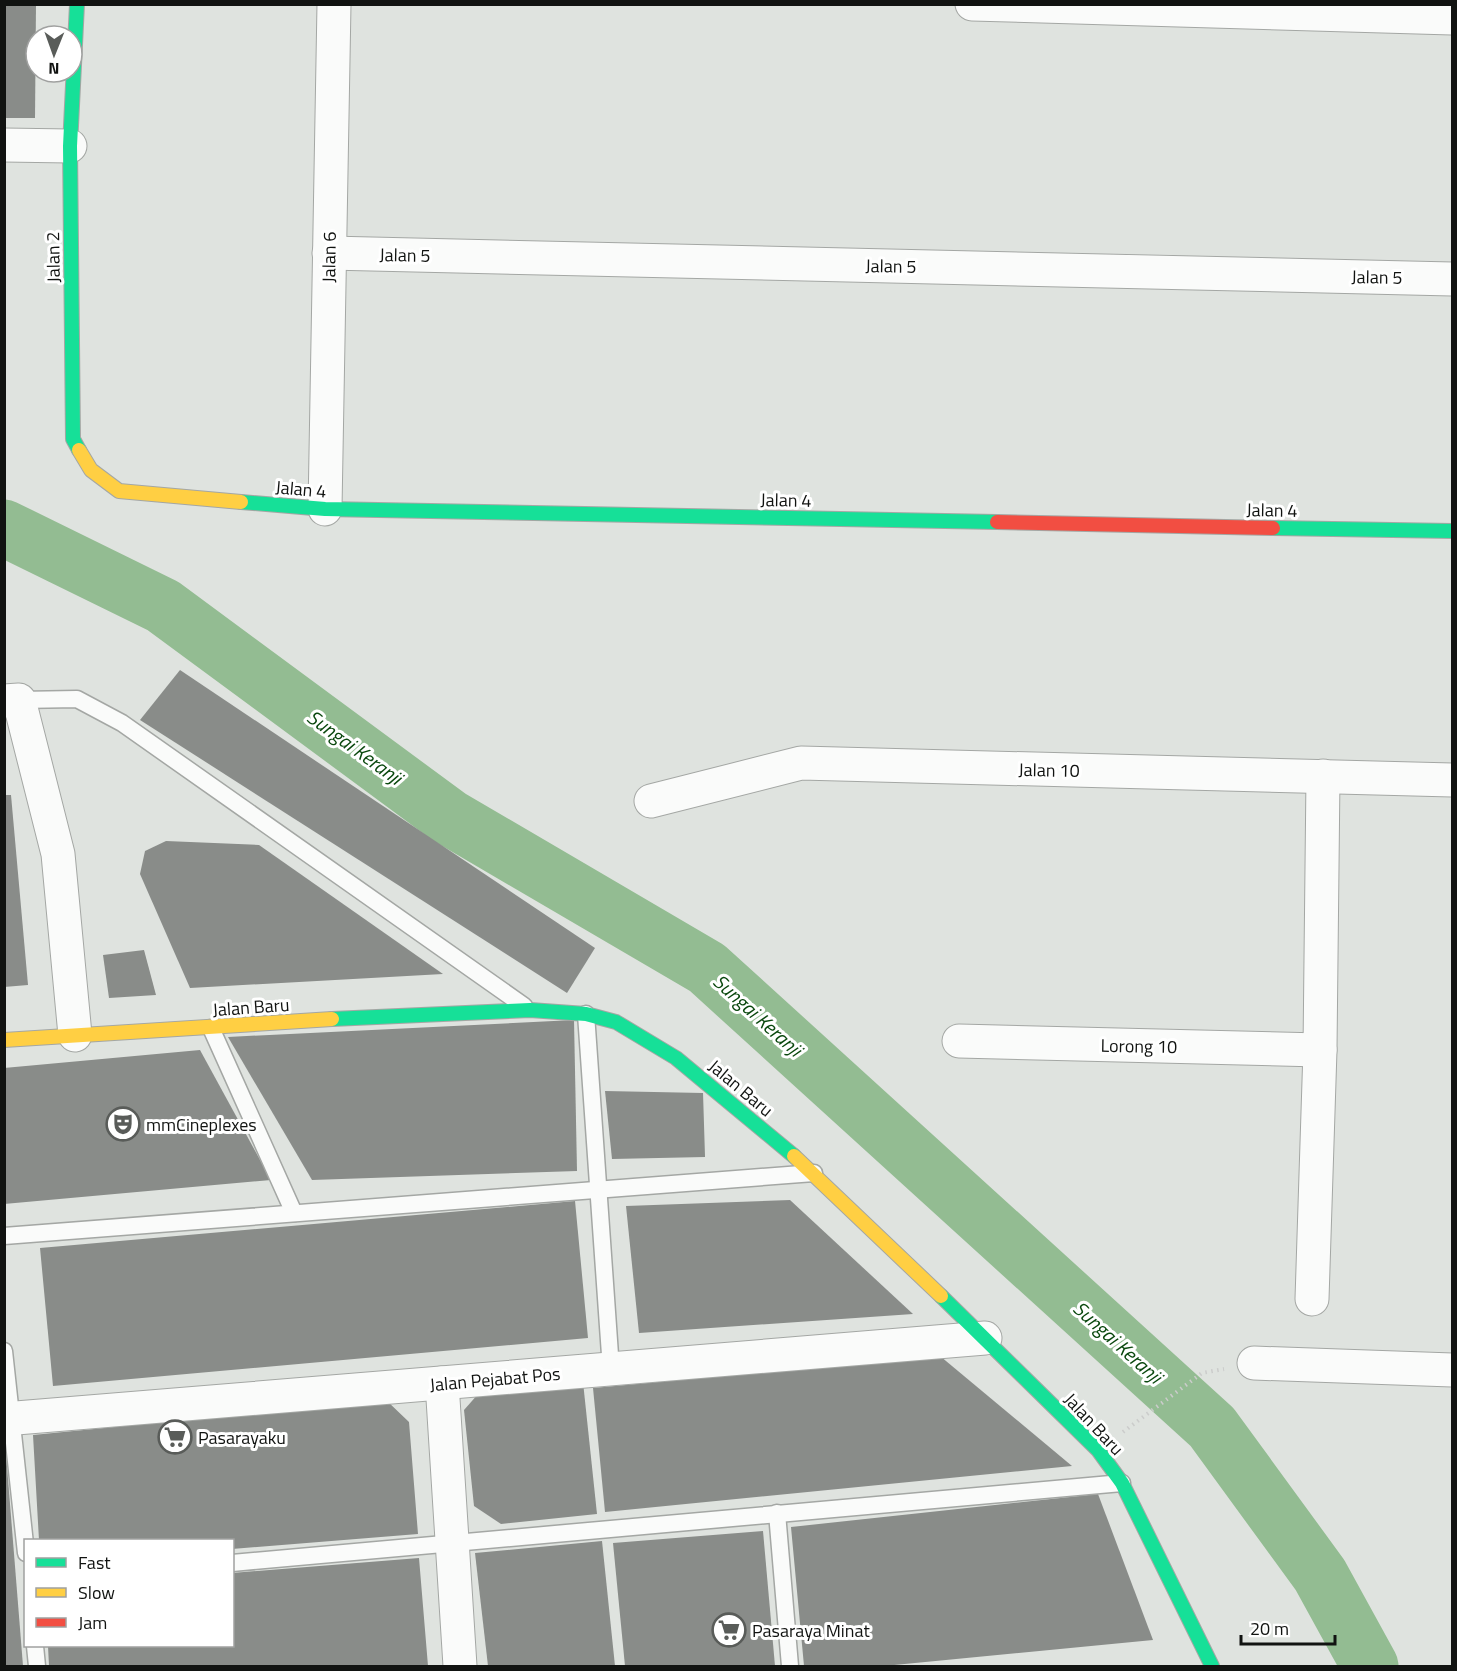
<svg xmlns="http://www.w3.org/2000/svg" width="1457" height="1671" viewBox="0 0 1457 1671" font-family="'Titillium Web',sans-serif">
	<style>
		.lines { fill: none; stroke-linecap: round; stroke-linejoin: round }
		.river { stroke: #93bc92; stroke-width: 57 }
		.building { fill: #898c89 }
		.lane-casing { stroke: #a4a7a4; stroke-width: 19 }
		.street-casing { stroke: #a4a7a4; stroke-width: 35 }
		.fast-casing { stroke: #a4a7a4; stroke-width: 16 }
		.slow-casing { stroke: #a4a7a4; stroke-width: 16 }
		.jam-casing { stroke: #a4a7a4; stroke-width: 16 }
		.path { stroke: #cbcccb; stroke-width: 4; stroke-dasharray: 1.5 4.5; stroke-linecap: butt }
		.lane { stroke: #fafbfa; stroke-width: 16 }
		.street { stroke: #fafbfa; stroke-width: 33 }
		.fast { stroke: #16e098; stroke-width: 14 }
		.slow { stroke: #ffcf43; stroke-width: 14 }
		.jam { stroke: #f24e42; stroke-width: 14 }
		.labels { text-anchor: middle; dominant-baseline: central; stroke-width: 6; stroke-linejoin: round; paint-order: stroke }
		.street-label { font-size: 18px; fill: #111311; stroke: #fff }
		.poi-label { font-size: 18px; fill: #111311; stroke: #fff; text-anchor: start }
		.water-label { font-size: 20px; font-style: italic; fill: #0a480e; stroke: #fff }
	</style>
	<rect width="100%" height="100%" fill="#dfe3df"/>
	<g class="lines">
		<polyline class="river" points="4,528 163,606 449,817 707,968 1212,1427 1320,1575 1370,1666"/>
	</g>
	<g class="building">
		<polygon points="4,4 36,4 35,118 4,118"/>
		<polygon points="180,670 595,948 567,993 140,720"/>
		<polygon points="4,795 11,795 28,985 4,987"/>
		<polygon points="166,841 259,845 443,974 190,988 140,874 145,851"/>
		<polygon points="144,950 156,995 109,998 103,955"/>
		<polygon points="574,1020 577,1171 312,1180 228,1037"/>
		<polygon points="200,1050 271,1180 4,1204 4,1068"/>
		<polygon points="605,1091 703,1093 705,1157 612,1159"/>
		<polygon points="790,1200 913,1314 639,1333 626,1206"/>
		<polygon points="575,1201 588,1338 53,1386 40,1248"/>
		<polygon points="940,1356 1072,1466 605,1512 593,1388"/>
		<polygon points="583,1382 597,1514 501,1524 474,1506 464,1410 479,1393"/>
		<polygon points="386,1400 409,1422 418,1534 232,1549 232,1540 39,1540 33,1435"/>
		<polygon points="4,1454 6,1454 23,1666 4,1666"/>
		<polygon points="1098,1494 1153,1640 884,1666 804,1666 791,1527"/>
		<polygon points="763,1531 775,1666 625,1666 613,1543"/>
		<polygon points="602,1541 615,1666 488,1666 475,1553"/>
		<polygon points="419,1558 428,1666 49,1666 48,1646 232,1646 232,1573"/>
	</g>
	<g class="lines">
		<g class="lane-casing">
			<g id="lane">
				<polyline points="19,700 77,699 122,723 524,1006"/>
				<polyline points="586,1014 611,1369"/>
				<polyline points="211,1028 294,1213"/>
				<polyline points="4,1236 814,1173"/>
				<polyline points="4,1351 26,1553"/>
				<polyline points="777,1513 790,1666"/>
				<polyline points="232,1563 1122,1483"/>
				<polyline points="35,1646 37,1666"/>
			</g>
		</g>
		<g class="street-casing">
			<g id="street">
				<polyline points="972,4 1452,18"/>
				<polyline points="4,145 70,146"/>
				<polyline points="329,253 1452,279"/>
				<polyline points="325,509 334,4"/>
				<polyline points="4,701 19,700 58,854 75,1035"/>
				<polyline points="651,801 801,763 1452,780"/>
				<polyline points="959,1041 1320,1050"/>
				<polyline points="1312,1299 1320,1050 1323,776"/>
				<polyline points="1254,1363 1452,1370"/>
				<polyline points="442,1383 460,1666"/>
				<polyline points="4,1419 985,1338"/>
			</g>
		</g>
		<g class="fast-casing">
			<g id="fast">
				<polyline points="77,4 70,146 73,439 79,450"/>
				<polyline points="241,502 325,509 997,522"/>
				<polyline points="1273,528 1452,531"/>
				<polyline points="332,1019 530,1010 586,1014 616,1022 676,1058 794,1156"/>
				<polyline points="941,1296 1098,1450 1122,1483 1212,1666"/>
			</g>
		</g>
		<g class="slow-casing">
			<g id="slow">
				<polyline points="79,450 91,470 119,491 241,502"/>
				<polyline points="4,1040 332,1019"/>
				<polyline points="794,1156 941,1296"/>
			</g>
		</g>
		<g class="jam-casing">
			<polyline id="jam" points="997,522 1273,528"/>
		</g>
		<polyline class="path" points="1123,1432 1202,1373 1224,1369"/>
		<use href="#lane" class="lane"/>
		<use href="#street" class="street"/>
		<use href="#fast" class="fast"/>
		<use href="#slow" class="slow"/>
		<use href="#jam" class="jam"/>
	</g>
	<defs>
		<g id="theatre-ring" transform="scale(1.725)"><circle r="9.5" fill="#fff" stroke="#595c59" stroke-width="1.5"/><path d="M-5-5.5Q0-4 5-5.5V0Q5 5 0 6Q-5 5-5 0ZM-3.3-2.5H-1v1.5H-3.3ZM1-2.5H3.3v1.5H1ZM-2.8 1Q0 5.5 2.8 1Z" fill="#595c59"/></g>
		<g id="supermarket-ring" transform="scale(1.725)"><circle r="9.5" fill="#fff" stroke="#595c59" stroke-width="1.5"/><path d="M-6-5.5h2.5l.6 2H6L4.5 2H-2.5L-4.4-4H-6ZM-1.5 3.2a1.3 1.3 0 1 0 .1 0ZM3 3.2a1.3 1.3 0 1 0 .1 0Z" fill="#595c59"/></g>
	</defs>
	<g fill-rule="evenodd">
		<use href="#theatre-ring" x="123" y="1124"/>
		<use href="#supermarket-ring" x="175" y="1437"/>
		<use href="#supermarket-ring" x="729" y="1630"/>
	</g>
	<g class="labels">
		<g class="street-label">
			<text transform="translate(405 255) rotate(1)">Jalan 5</text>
			<text transform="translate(53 257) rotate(-91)">Jalan 2</text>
			<text transform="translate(329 257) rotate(-89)">Jalan 6</text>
			<text transform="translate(891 266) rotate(1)">Jalan 5</text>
			<text transform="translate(1377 277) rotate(1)">Jalan 5</text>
			<text transform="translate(301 489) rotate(5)">Jalan 4</text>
			<text transform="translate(786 500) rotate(1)">Jalan 4</text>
			<text transform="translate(1272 510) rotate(1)">Jalan 4</text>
			<text transform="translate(1049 770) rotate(1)">Jalan 10</text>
			<text transform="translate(251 1007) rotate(-4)">Jalan Baru</text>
			<text transform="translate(1139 1046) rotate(1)">Lorong 10</text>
			<text transform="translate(741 1088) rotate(40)">Jalan Baru</text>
			<text transform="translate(495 1379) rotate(-5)">Jalan Pejabat Pos</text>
			<text transform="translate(1094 1424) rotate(47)">Jalan Baru</text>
		</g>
		<g class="poi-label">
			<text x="146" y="1124">mmCineplexes</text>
			<text x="198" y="1437">Pasarayaku</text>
			<text x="752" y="1630">Pasaraya Minat</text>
		</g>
		<g class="water-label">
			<text transform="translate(355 747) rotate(36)">Sungai Keranji</text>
			<text transform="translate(758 1015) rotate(42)">Sungai Keranji</text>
			<text transform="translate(1118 1342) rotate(42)">Sungai Keranji</text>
		</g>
	</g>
	<rect width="1457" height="1671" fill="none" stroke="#111311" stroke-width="12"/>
	<rect x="24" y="1539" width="210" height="108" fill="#ffffff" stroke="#a0a1a0" stroke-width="1.5"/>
	<rect x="36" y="1558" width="30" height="9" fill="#16e098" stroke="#a0a1a0" stroke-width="1.5"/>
	<text x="78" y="1569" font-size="18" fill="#111311">Fast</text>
	<rect x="36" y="1588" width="30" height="9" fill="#ffcf43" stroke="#a0a1a0" stroke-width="1.5"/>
	<text x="78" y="1599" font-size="18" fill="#111311">Slow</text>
	<rect x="36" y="1618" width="30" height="9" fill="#f24e42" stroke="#a0a1a0" stroke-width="1.5"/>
	<text x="78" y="1629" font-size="18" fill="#111311">Jam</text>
	<g transform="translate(54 54) rotate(181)"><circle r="28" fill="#ffffff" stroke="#a0a1a0" stroke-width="1.5"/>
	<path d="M0-4.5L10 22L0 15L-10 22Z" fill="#595c59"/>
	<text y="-9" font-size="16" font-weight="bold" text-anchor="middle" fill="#111311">N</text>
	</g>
	<path d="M1241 1635v9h94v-9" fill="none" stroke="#111311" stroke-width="3"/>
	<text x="1250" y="1635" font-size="18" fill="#111311" stroke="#ffffff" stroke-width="4.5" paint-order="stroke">20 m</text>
</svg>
